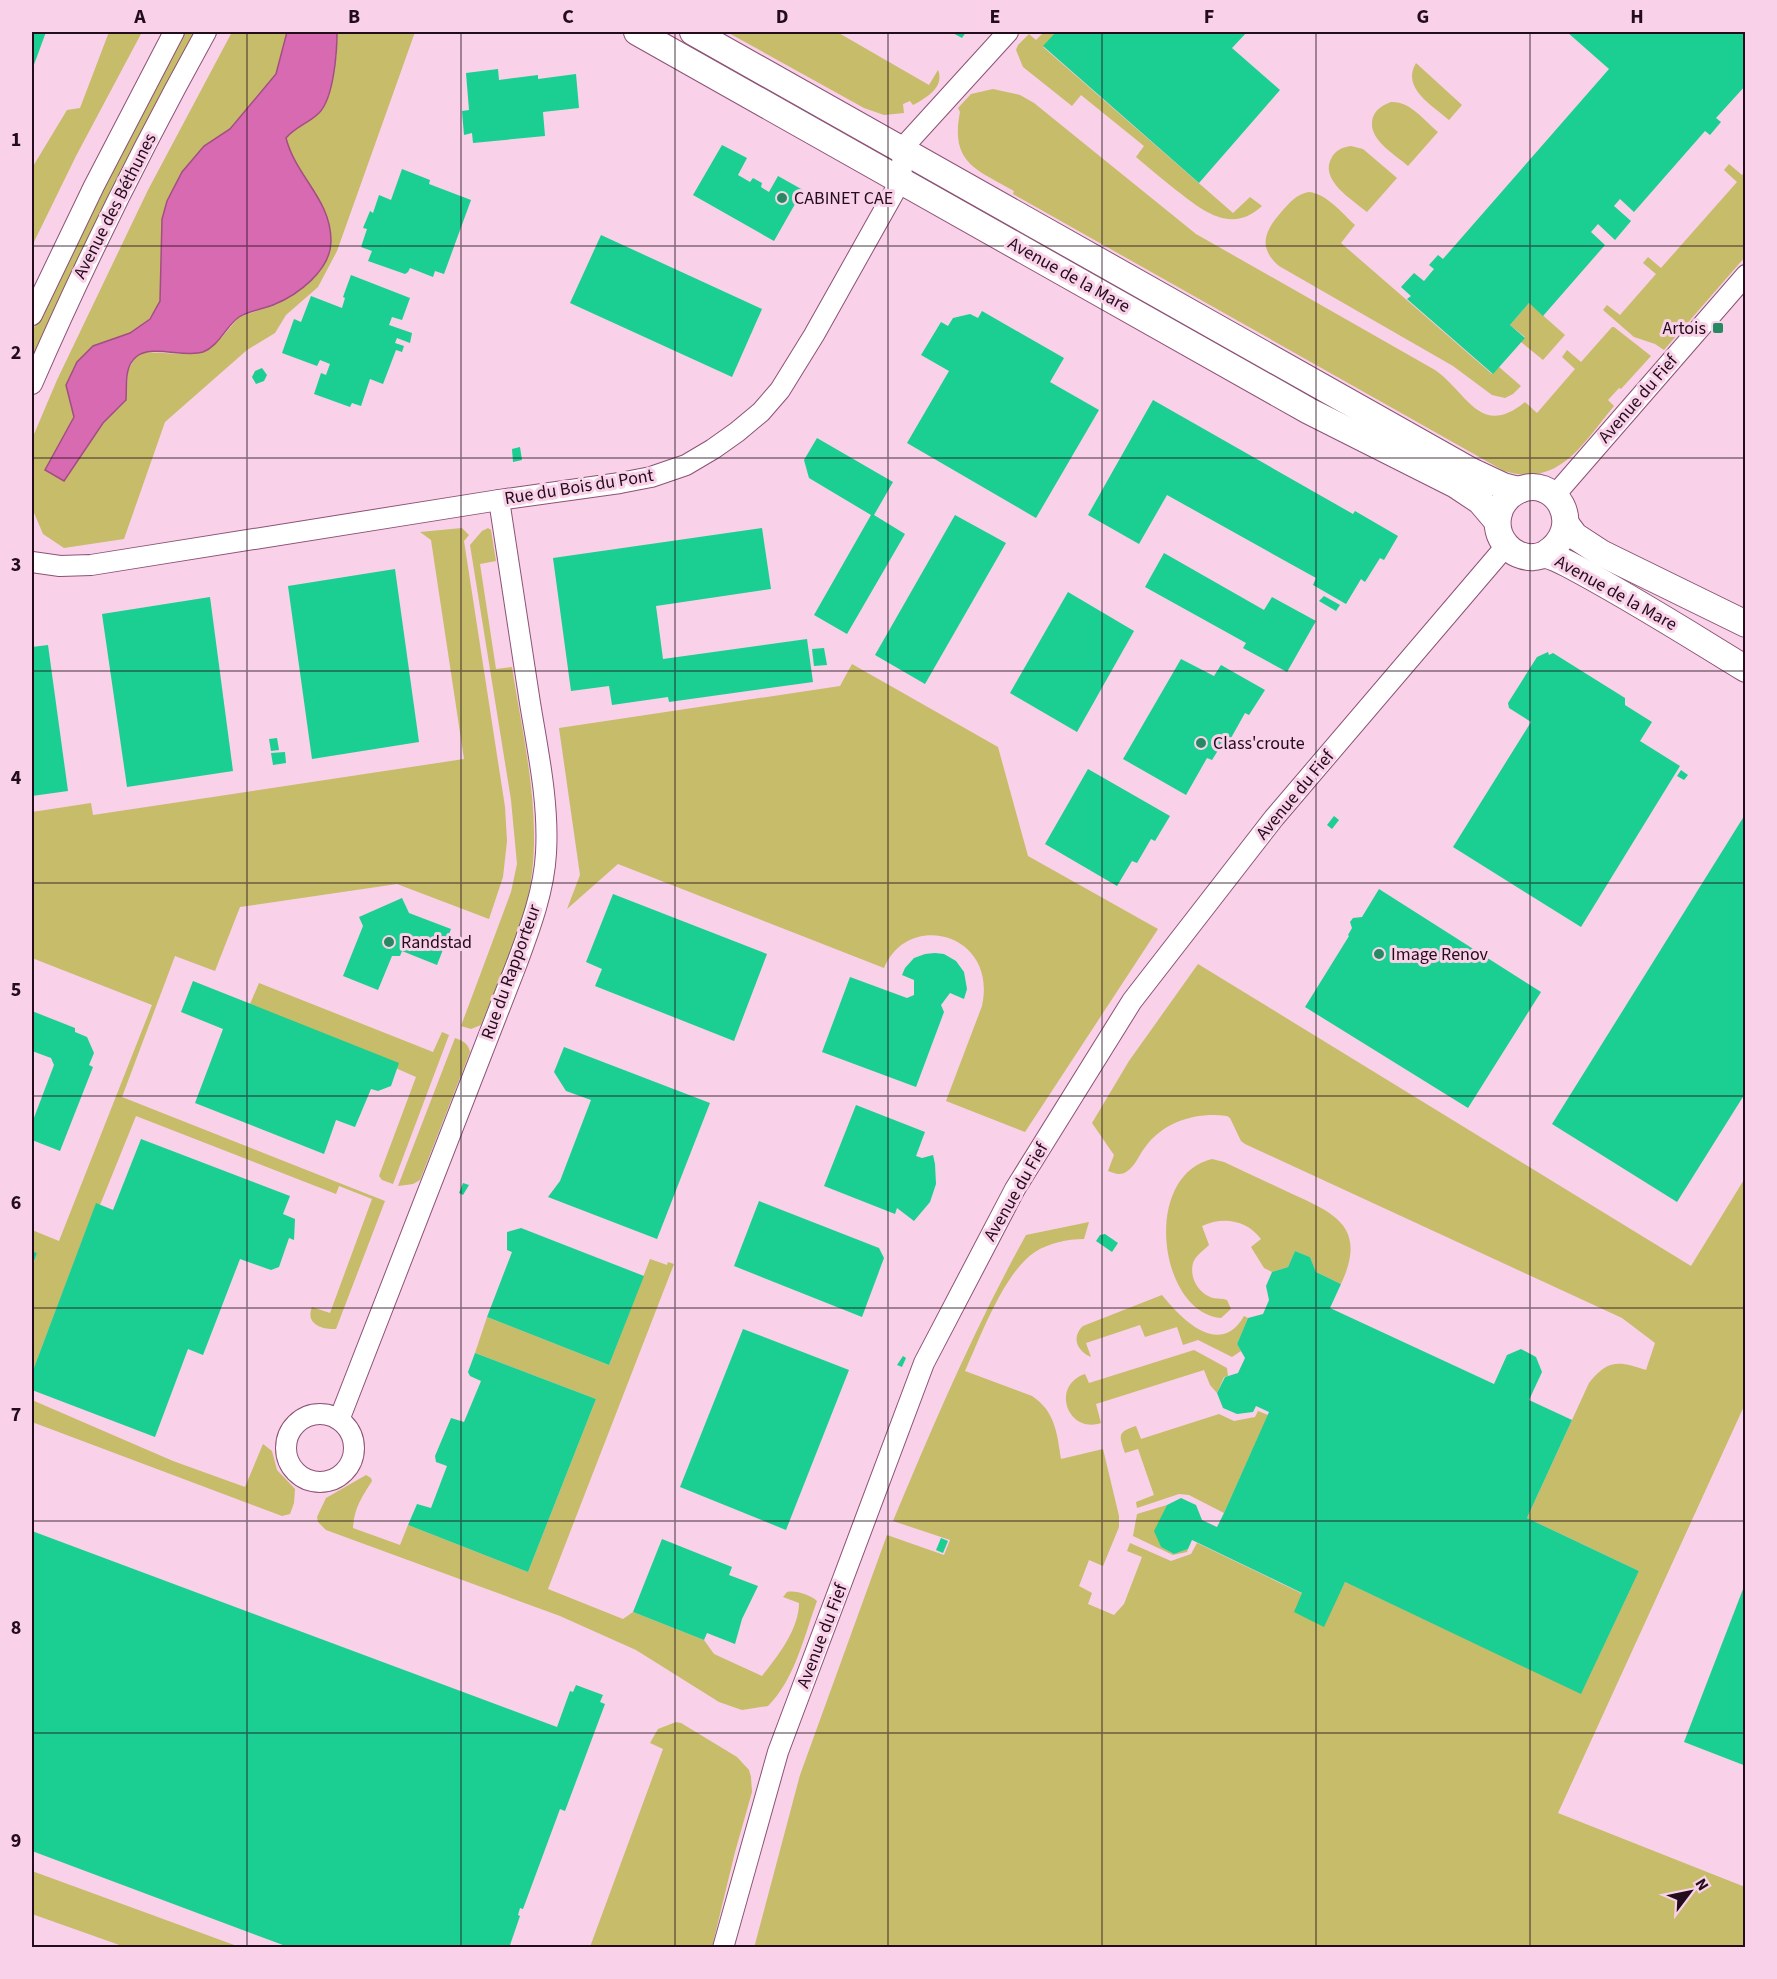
<svg xmlns="http://www.w3.org/2000/svg" width="1777" height="1979" viewBox="0 0 1777 1979" font-family="'Source Sans 3',sans-serif">
	<style>
		.green { fill: #c6bc69 }
		.water { fill: #d86ab1; stroke: #a24e84; stroke-width: 1.5 }
		.building { fill: #1bce91 }
		.lines { fill: none; stroke-linecap: round; stroke-linejoin: round }
		.minor-casing { stroke: #8c5276; stroke-width: 22 }
		.tertiary-casing { stroke: #8c5276; stroke-width: 28 }
		.minor { stroke: #fff; stroke-width: 20 }
		.tertiary { stroke: #fff; stroke-width: 26 }
		.grid { fill: none; stroke: #230c1b; stroke-width: 1.5; stroke-opacity: 0.55 }
		.poi-dot { fill: #278962; stroke: #f9d1e8; stroke-width: 2 }
		.labels { text-anchor: middle; dominant-baseline: central; stroke-width: 6; stroke-linejoin: round; paint-order: stroke }
		.poi-label { font-size: 18px; fill: #230c1b; stroke: #f9d1e8; text-anchor: start }
		.street-label { font-size: 18px; fill: #230c1b; stroke: #f9d1e8 }
		.neatline { fill: none; stroke: #230c1b; stroke-width: 2 }
		.grid-label { font-size: 20px; text-anchor: middle; font-weight: bold; fill: #230c1b }
	</style>
	<rect width="100%" height="100%" fill="#f9d1e8"/>
	<g class="green">
		<polygon points="109,32 142,32 76,156 32,246 32,202 33,198 32,197 32,168 67,110 80,108"/>
		<polygon points="183,32 198,32 32,365 32,332 67,256"/>
		<polygon points="232,32 287,32 276,74 230,129 204,146 167,200 162,219 160,302 149,319 130,333 93,346 66,385 74,417 45,470 64,480 103,423 126,400 128,370 135,358 144,352 182,354 222,337 239,317 277,304 296,292 315,192 295,165 286,138 291,132 308,122 332,82 337,53 337,32 415,32 337,251 318,287 286,315 275,333 247,350 165,422 124,539 64,548 43,534 32,508 32,439 57,380 148,190"/>
		<path d="M 727,32 L 837,32 L 929,85 L 938,70 C 945,87 926,98 913,105 L 910,101 L 903,104 L 904,113 L 884,115 L 864,108 Z"/>
		<path d="M 1044,32 L 1056,32 L 1043,47 L 1233,213 L 1250,197 L 1262,206 C 1231,235 1202,210 1176,190 C 1162,179 1149,168 1136,157 L 1144,146 L 1081,95 L 1072,106 L 1023,67 L 1016,50 L 1018,45 L 1029,34 L 1036,40 Z"/>
		<path d="M 1416,63 L 1462,105 L 1449,120 C 1432,105 1401,88 1416,63 Z"/>
		<path d="M 993,89 L 1020,95 L 1034,103 L 1196,234 L 1435,370 C 1467,392 1480,439 1525,402 L 1537,413 L 1575,369 L 1562,357 L 1567,350 L 1581,362 L 1612,327 L 1614,327 L 1651,356 L 1621,389 L 1619,388 L 1608,400 L 1614,406 C 1583,443 1560,488 1504,471 L 1013,194 L 1014,191 C 976,169 950,163 960,112 L 958,108 L 971,94 Z"/>
		<path d="M 1391,102 C 1410,101 1424,120 1438,132 L 1408,166 C 1395,154 1366,139 1373,117 C 1376,109 1383,105 1391,102 Z"/>
		<path d="M 1351,146 L 1363,149 L 1397,178 L 1367,212 C 1353,200 1318,180 1332,157 C 1336,150 1343,147 1351,146 Z"/>
		<polygon points="1729,164 1742,175 1745,172 1745,257 1664,350 1655,344 1634,337 1603,310 1607,305 1620,315 1656,274 1643,263 1648,257 1661,268 1737,182 1724,170"/>
		<path d="M 1309,192 C 1327,194 1342,213 1355,225 L 1341,243 L 1492,374 L 1499,367 L 1521,386 L 1513,394 L 1505,398 L 1492,395 L 1453,366 L 1279,266 C 1256,246 1266,229 1283,210 C 1291,201 1297,194 1309,192 Z"/>
		<polygon points="1529,303 1565,335 1543,360 1521,342 1525,337 1510,325"/>
		<path d="M 462,528 L 469,535 L 464,541 L 505,807 L 507,841 L 503,877 L 489,919 L 397,884 L 240,907 L 215,971 L 175,956 L 122,1097 L 385,1201 L 336,1329 C 322,1330 305,1324 312,1307 L 330,1313 L 372,1199 L 339,1186 L 336,1194 L 136,1116 L 100,1205 L 96,1204 L 32,1373 L 32,1268 L 37,1253 L 32,1251 L 32,1230 L 59,1241 L 152,1005 L 32,958 L 32,812 L 91,803 L 93,815 L 464,759 L 431,540 L 420,532 Z"/>
		<path d="M 488,528 L 491,530 L 496,561 L 480,564 L 496,669 L 512,667 C 524,745 546,827 526,906 C 516,947 496,986 481,1025 L 471,1029 L 461,1026 L 511,892 L 517,864 L 511,800 L 470,545 L 482,531 Z"/>
		<path d="M 852,664 L 998,747 L 1028,856 L 1158,929 L 1025,1132 L 946,1101 L 982,1006 C 998,933 908,910 884,968 L 618,864 L 567,909 L 580,875 L 559,728 L 840,686 Z"/>
		<path d="M 1198,964 L 1691,1266 L 1745,1178 L 1745,1404 L 1558,1813 L 1745,1887 L 1745,1947 L 754,1948 L 800,1775 L 887,1535 L 944,1555 L 950,1540 L 893,1521 C 934,1423 975,1327 1026,1235 L 1089,1222 L 1084,1239 C 1067,1239 1049,1243 1035,1252 C 1004,1272 980,1338 965,1371 L 1032,1396 C 1055,1411 1057,1433 1061,1459 L 1103,1449 L 1119,1516 L 1119,1527 L 1103,1566 L 1089,1560 L 1079,1586 L 1092,1593 L 1088,1604 L 1114,1615 L 1124,1604 L 1142,1557 L 1127,1551 L 1130,1543 L 1171,1561 L 1191,1554 L 1197,1543 L 1332,1608 L 1345,1582 L 1581,1693 L 1639,1571 L 1527,1518 L 1589,1383 C 1608,1359 1619,1361 1646,1370 L 1655,1343 L 1622,1318 L 1245,1144 L 1241,1141 L 1230,1118 L 1227,1116 C 1197,1112 1165,1121 1146,1146 C 1139,1154 1136,1166 1126,1172 C 1120,1176 1114,1173 1108,1171 L 1114,1155 L 1092,1123 L 1129,1061 Z"/>
		<polygon points="259,983 433,1052 442,1032 449,1035 393,1184 382,1180 379,1176 416,1077 250,1004"/>
		<path d="M 455,1038 C 463,1041 468,1043 470,1052 L 420,1180 L 413,1184 L 398,1186 Z"/>
		<path d="M 1212,1159 L 1224,1162 C 1245,1172 1267,1182 1288,1192 C 1334,1213 1368,1226 1341,1284 L 1316,1272 L 1310,1257 L 1295,1251 L 1288,1267 L 1272,1272 L 1264,1268 L 1251,1247 L 1261,1239 C 1247,1220 1223,1216 1202,1226 L 1209,1245 C 1204,1250 1195,1256 1193,1263 C 1189,1278 1199,1294 1213,1298 C 1217,1299 1222,1298 1227,1300 L 1231,1309 L 1221,1318 C 1159,1313 1141,1176 1212,1159 Z"/>
		<path d="M 650,1259 L 667,1265 L 668,1262 L 674,1264 L 548,1589 L 623,1619 L 633,1612 L 704,1640 L 714,1654 L 762,1676 C 778,1656 799,1629 799,1603 L 783,1597 L 787,1592 C 796,1590 810,1595 817,1601 C 804,1636 795,1679 768,1706 L 742,1710 L 719,1702 L 636,1650 L 560,1616 L 326,1530 L 318,1522 L 317,1517 L 326,1498 L 366,1475 L 371,1478 L 372,1481 C 362,1497 354,1508 353,1528 L 400,1545 L 408,1525 L 528,1572 L 596,1399 L 475,1353 L 487,1317 L 609,1365 Z"/>
		<path d="M 1162,1295 C 1182,1320 1220,1358 1244,1316 L 1248,1318 L 1237,1344 L 1241,1351 L 1232,1357 L 1198,1340 L 1183,1345 L 1177,1327 L 1145,1337 L 1140,1325 L 1086,1343 L 1091,1357 C 1077,1351 1071,1337 1083,1326 Z"/>
		<path d="M 1194,1350 L 1227,1368 L 1228,1376 L 1224,1377 L 1217,1393 L 1210,1385 L 1204,1370 L 1096,1404 L 1101,1423 C 1068,1434 1050,1386 1085,1374 L 1089,1383 Z"/>
		<polygon points="32,1400 173,1461 245,1487 263,1444 272,1451 277,1470 295,1489 294,1503 290,1514 282,1516 32,1422"/>
		<path d="M 1258,1411 L 1268,1415 L 1224,1513 L 1189,1495 L 1179,1494 L 1137,1508 L 1136,1502 L 1154,1495 L 1138,1449 L 1125,1453 C 1119,1435 1117,1432 1136,1426 L 1141,1439 L 1219,1414 L 1234,1421 L 1255,1417 Z"/>
		<polygon points="1167,1505 1155,1531 1161,1547 1174,1554 1188,1549 1187,1552 1173,1555 1133,1536 1137,1514"/>
		<polygon points="676,1722 681,1723 737,1757 749,1770 751,1777 752,1792 735,1852 712,1947 590,1947 663,1749 650,1743 658,1729"/>
		<polygon points="32,1871 226,1942 240,1947 125,1947 32,1914"/>
	</g>
	<path class="water" d="M 287,32 L 337,32 C 337,51 334,98 319,113 C 309,123 295,127 286,138 C 296,177 331,199 331,241 C 331,270 298,295 273,305 C 263,309 248,311 239,317 C 226,326 219,346 203,352 C 184,358 151,344 136,357 C 124,367 127,385 126,400 L 103,423 L 64,481 L 45,470 L 74,417 L 66,385 L 77,362 L 93,346 L 130,333 L 150,319 L 160,301 L 162,219 L 167,201 L 182,172 L 204,146 L 230,129 L 276,74 Z"/>
	<g class="building">
		<polygon points="32,32 46,32 32,70"/>
		<polygon points="951,32 966,32 962,38"/>
		<polygon points="1056,32 1247,32 1232,48 1280,90 1199,183 1043,46"/>
		<polygon points="1567,32 1746,32 1746,85 1716,118 1721,122 1710,135 1705,131 1634,212 1620,199 1614,206 1631,221 1615,240 1598,224 1591,232 1605,245 1543,316 1529,303 1510,325 1525,338 1493,374 1407,299 1411,296 1401,287 1414,273 1424,281 1434,269 1429,265 1438,255 1443,259 1609,69"/>
		<polygon points="498,69 499,80 538,75 538,79 576,74 579,108 543,112 545,136 473,143 472,133 464,135 462,111 469,110 466,73"/>
		<polygon points="722,145 747,158 738,175 750,182 753,178 762,183 761,187 769,192 778,176 803,190 774,241 693,195"/>
		<polygon points="402,169 430,180 429,184 471,200 444,274 435,271 433,277 410,268 408,272 405,274 368,261 372,251 361,247 367,229 363,228 370,211 373,213 379,195 391,200"/>
		<polygon points="601,235 762,309 732,377 570,303"/>
		<polygon points="351,275 410,298 402,320 392,317 389,325 412,333 410,343 397,338 395,343 404,346 402,352 396,350 383,384 370,379 361,406 352,403 350,407 314,394 321,373 326,375 330,364 320,360 317,366 282,353 294,319 301,322 311,296 342,308 345,298 343,297"/>
		<polygon points="982,311 1064,358 1050,382 1099,410 1036,518 907,443 949,371 921,355 941,322 948,326 953,318 970,314 978,318"/>
		<polygon points="262,368 267,375 264,381 256,384 252,377 255,371"/>
		<polygon points="1153,400 1353,514 1355,511 1398,536 1384,560 1380,558 1365,582 1361,579 1346,604 1313,585 1316,578 1167,495 1139,544 1088,515"/>
		<polygon points="817,438 893,482 874,515 905,534 847,634 814,615 871,515 809,478 804,460"/>
		<polygon points="520,447 522,460 513,462 512,449"/>
		<polygon points="955,515 1006,543 925,684 875,655"/>
		<polygon points="762,528 771,589 656,606 663,659 807,639 813,682 669,702 668,697 612,705 609,686 571,691 553,558"/>
		<polygon points="1164,553 1264,610 1272,597 1316,621 1287,672 1243,648 1246,643 1145,587"/>
		<polygon points="395,569 419,742 312,759 288,586"/>
		<polygon points="1068,592 1134,631 1077,732 1010,693"/>
		<polygon points="1324,596 1340,605 1336,611 1319,601"/>
		<polygon points="210,597 233,771 127,787 102,614"/>
		<polygon points="48,645 68,791 32,796 32,647"/>
		<polygon points="824,648 827,665 814,666 812,649"/>
		<polygon points="1548,652 1549,655 1553,653 1625,698 1625,705 1652,722 1640,741 1680,766 1581,927 1453,847 1531,722 1509,708 1508,703 1537,657"/>
		<polygon points="1181,659 1214,676 1221,665 1265,690 1249,715 1245,713 1231,738 1227,736 1212,760 1207,758 1186,795 1123,759"/>
		<polygon points="277,738 279,750 271,751 269,739"/>
		<polygon points="285,752 286,763 273,765 271,753"/>
		<polygon points="1088,769 1170,816 1155,841 1151,839 1137,863 1132,861 1117,886 1045,844"/>
		<polygon points="1681,770 1688,775 1684,780 1677,776"/>
		<polygon points="1746,813 1746,1092 1677,1202 1552,1124"/>
		<polygon points="1334,816 1339,820 1332,829 1327,825"/>
		<polygon points="1379,889 1541,992 1468,1108 1305,1007 1349,936 1348,935 1352,928 1350,922 1353,918 1362,917"/>
		<polygon points="613,894 767,954 734,1041 595,986 602,969 586,962"/>
		<polygon points="402,898 409,913 451,929 437,965 402,951 400,956 392,956 378,990 343,976 363,926 359,917"/>
		<polygon points="935,953 944,954 956,961 964,972 967,989 964,999 950,993 941,1005 944,1012 916,1087 822,1052 850,977 907,998 914,995 914,980 902,975 905,968 914,958 925,954"/>
		<polygon points="193,981 399,1063 391,1086 378,1091 371,1089 355,1127 336,1120 324,1154 195,1103 223,1029 181,1012"/>
		<polygon points="32,1011 75,1028 75,1032 87,1037 94,1053 89,1065 93,1067 60,1151 32,1140 32,1123 54,1065 51,1058 32,1051"/>
		<polygon points="564,1047 710,1103 657,1239 548,1197 560,1181 591,1100 566,1091 554,1072"/>
		<polygon points="856,1105 925,1132 916,1156 922,1158 933,1155 935,1164 936,1184 930,1202 914,1221 897,1208 895,1214 824,1186"/>
		<polygon points="141,1139 290,1196 283,1214 295,1219 294,1240 289,1238 279,1267 271,1270 240,1259 203,1355 188,1349 155,1437 32,1390 32,1373 96,1203 113,1210"/>
		<polygon points="463,1183 469,1185 463,1195 459,1193"/>
		<polygon points="759,1201 879,1248 884,1258 862,1317 734,1266"/>
		<polygon points="521,1228 644,1276 609,1365 487,1317 512,1252 507,1250 507,1232"/>
		<polygon points="1105,1234 1118,1243 1112,1252 1096,1241 1100,1235"/>
		<polygon points="32,1251 37,1253 32,1267"/>
		<polygon points="1295,1251 1310,1257 1316,1272 1341,1284 1330,1308 1494,1384 1507,1355 1521,1349 1536,1357 1542,1372 1529,1400 1572,1420 1527,1518 1639,1571 1581,1694 1345,1582 1324,1627 1294,1612 1302,1593 1192,1540 1188,1549 1174,1554 1161,1547 1154,1531 1167,1505 1181,1498 1196,1505 1202,1520 1217,1527 1224,1513 1269,1412 1256,1406 1253,1412 1237,1414 1223,1408 1217,1393 1225,1377 1238,1373 1245,1358 1237,1344 1248,1318 1263,1314 1269,1300 1266,1286 1272,1272 1288,1267"/>
		<polygon points="743,1329 849,1370 786,1530 680,1487"/>
		<polygon points="475,1353 596,1399 528,1572 408,1525 417,1504 431,1508 447,1466 436,1462 435,1456 451,1418 464,1422 481,1381 470,1376 468,1372"/>
		<polygon points="903,1356 906,1358 902,1367 897,1365"/>
		<polygon points="32,1531 557,1727 570,1691 573,1692 576,1685 603,1695 600,1702 605,1704 565,1811 560,1809 523,1909 520,1908 518,1915 520,1916 509,1948 291,1948 32,1851"/>
		<polygon points="941,1538 948,1541 943,1553 936,1550"/>
		<polygon points="662,1539 732,1567 729,1575 758,1586 742,1619 735,1644 707,1633 704,1640 633,1612"/>
		<polygon points="1745,1584 1746,1584 1746,1766 1684,1742"/>
	</g>
	<g class="lines">
		<g class="minor-casing">
			<g id="minor">
				<polyline points="32,315 94,186 174,32"/>
				<path d="M 32,384 C 84,264 143,146 206,32"/>
				<polyline points="1554,496 1746,275"/>
				<polyline points="32,562 60,566 91,565 499,500 620,483 651,477 686,465 713,449 737,432 761,412 780,390 814,335 901,180 903,150 907,143 1008,32"/>
				<circle cx="320" cy="1448" r="34"/>
				<path d="M 339,1420 L 517,963 C 530,928 544,891 546,853 C 549,803 538,752 530,703 C 520,636 510,568 499,500"/>
				<polyline points="723,1948 778,1752 924,1363 1015,1189 1132,1001 1274,818 1506,546"/>
			</g>
		</g>
		<g class="tertiary-casing">
			<g id="tertiary">
				<polyline points="637,32 1309,411 1456,485 1480,501 1497,521"/>
				<polyline points="693,32 1471,471 1503,486 1519,490"/>
				<polyline points="1566,524 1575,536 1601,553 1746,624"/>
				<path d="M 1545,554 C 1588,527 1555,472 1517,491 C 1497,501 1491,528 1506,545 C 1512,553 1524,558 1534,557 C 1539,557 1543,554 1547,555 C 1554,557 1562,561 1568,564 C 1629,596 1687,633 1746,669"/>
			</g>
		</g>
		<use href="#minor" class="minor"/>
		<use href="#tertiary" class="tertiary"/>
	</g>
	<path class="grid" d="M 247,32 L 247,1948M 461,32 L 461,1948M 675,32 L 675,1948M 888,32 L 888,1948M 1102,32 L 1102,1948M 1316,32 L 1316,1948M 1530,32 L 1530,1948M 32,246 L 1746,246M 32,458 L 1746,458M 32,671 L 1746,671M 32,883 L 1746,883M 32,1096 L 1746,1096M 32,1308 L 1746,1308M 32,1521 L 1746,1521M 32,1733 L 1746,1733"/>
	<g class="poi-dot">
		<circle cx="782" cy="198" r="6"/>
		<rect x="1712" y="322" width="12" height="12" rx="3"/>
		<circle cx="1201" cy="743" r="6"/>
		<circle cx="389" cy="942" r="6"/>
		<circle cx="1379" cy="954" r="6"/>
	</g>
	<g class="labels">
		<g class="poi-label">
			<text x="794" y="198">CABINET CAE</text>
			<text x="1706" y="328" text-anchor="end">Artois</text>
			<text x="1213" y="743">Class'croute</text>
			<text x="401" y="942">Randstad</text>
			<text x="1391" y="954">Image Renov</text>
		</g>
		<g class="street-label">
			<text transform="translate(115 206) rotate(-63)">Avenue des Béthunes</text>
			<text transform="translate(1069 275) rotate(29)">Avenue de la Mare</text>
			<text transform="translate(1638 399) rotate(-49)">Avenue du Fief</text>
			<text transform="translate(579 487) rotate(-9)">Rue du Bois du Pont</text>
			<text transform="translate(1616 593) rotate(29)">Avenue de la Mare</text>
			<text transform="translate(1295 795) rotate(-50)">Avenue du Fief</text>
			<text transform="translate(511 972) rotate(-70)">Rue du Rapporteur</text>
			<text transform="translate(1016 1192) rotate(-60)">Avenue du Fief</text>
			<text transform="translate(822 1636) rotate(-69)">Avenue du Fief</text>
		</g>
	</g>
	<rect width="1777" height="1979" fill="none" stroke="#f9d1e8" stroke-width="66"/>
	<g transform="translate(1690 1892) rotate(58)" stroke="#f9d1e8" stroke-width="4.5" paint-order="stroke">
	<path d="M0-4.5L10 22L0 15L-10 22Z" fill="#230c1b"/>
	<text y="-9" font-size="16" font-weight="bold" text-anchor="middle" fill="#230c1b">N</text>
	</g>
	<rect x="33" y="33" width="1711" height="1913" class="neatline"/>
	<g class="grid-label">
		<text x="140" y="23">A</text>
		<text x="354" y="23">B</text>
		<text x="568" y="23">C</text>
		<text x="782" y="23">D</text>
		<text x="995" y="23">E</text>
		<text x="1209" y="23">F</text>
		<text x="1423" y="23">G</text>
		<text x="1637" y="23">H</text>
		<text x="16" y="146">1</text>
		<text x="16" y="359">2</text>
		<text x="16" y="571">3</text>
		<text x="16" y="784">4</text>
		<text x="16" y="996">5</text>
		<text x="16" y="1209">6</text>
		<text x="16" y="1421">7</text>
		<text x="16" y="1634">8</text>
		<text x="16" y="1847">9</text>
	</g>
</svg>
